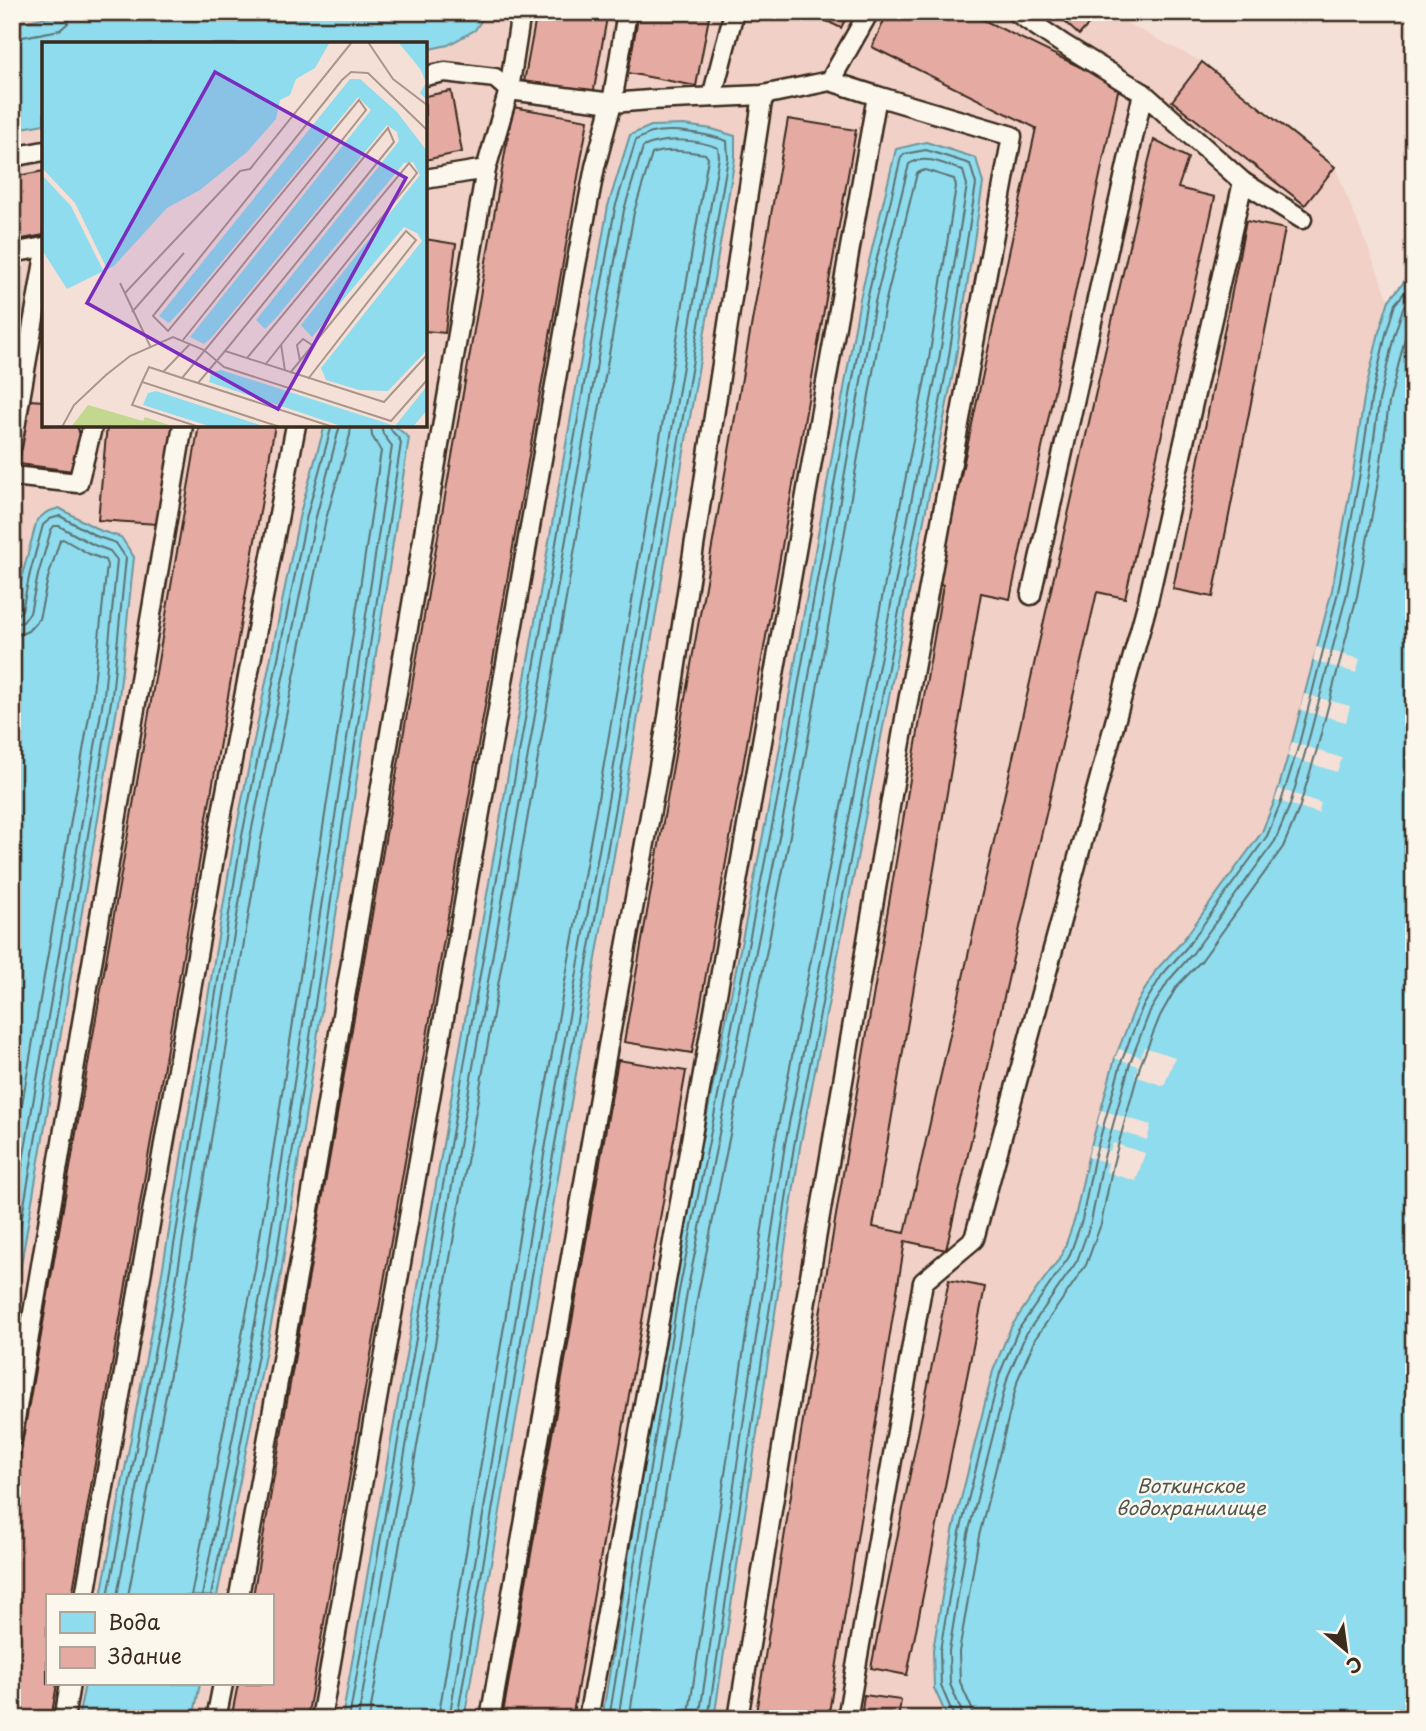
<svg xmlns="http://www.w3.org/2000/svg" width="1426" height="1731" viewBox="0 0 1426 1731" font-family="'Playpen Sans',sans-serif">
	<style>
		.built { fill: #f0d0c7 }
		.water { fill: #8edced; stroke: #6d959a; stroke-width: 2 }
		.pier { fill: #f4e0d6 }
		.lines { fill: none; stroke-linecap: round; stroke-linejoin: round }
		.shore { stroke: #5c7171; stroke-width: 2 }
		.building { fill: #e5aba3; stroke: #3b2a1e; stroke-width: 2 }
		.lane-casing { stroke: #3b2a1e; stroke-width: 23 }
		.lane { stroke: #fbf7ec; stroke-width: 18 }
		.labels { text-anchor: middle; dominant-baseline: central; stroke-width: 5; stroke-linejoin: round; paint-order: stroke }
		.water-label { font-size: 19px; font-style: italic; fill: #505652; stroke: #fbf7ec }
		.inset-road { fill: none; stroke: #aa978c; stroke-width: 2 }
		.view { fill: #7b2cbf; fill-opacity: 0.15; stroke: #7b2cbf; stroke-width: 3.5 }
		.inset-edge { fill: none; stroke: #3b2a1e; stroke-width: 3.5 }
	</style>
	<rect width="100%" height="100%" fill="#f4e0d6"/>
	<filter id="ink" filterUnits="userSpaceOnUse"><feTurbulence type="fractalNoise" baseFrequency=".0143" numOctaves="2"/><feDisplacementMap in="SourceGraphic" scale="14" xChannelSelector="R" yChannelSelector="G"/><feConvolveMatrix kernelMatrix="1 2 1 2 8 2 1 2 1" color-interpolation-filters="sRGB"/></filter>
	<g filter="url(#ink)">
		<g class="built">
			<polygon points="12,12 72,12 12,24"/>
			<polygon points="487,12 1105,12 1202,62 1335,167 1389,300 1379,332 1364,398 1353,473 1332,590 1292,742 1275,800 1262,832 1181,943 1156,970 1115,1058 1088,1157 1075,1218 1062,1255 1036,1290 1011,1327 953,1531 933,1650 934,1688 948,1719 714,1719 800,1147 955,363 983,183 976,158 860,299 775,775 672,1289 602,1719 464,1719 547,1229 624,798 735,158 735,136 608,206 342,1719 193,1719 200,1684 271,1684 271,1596 217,1596 281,1274 409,438 394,425 425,425 425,50 448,45 475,30"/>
			<polygon points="44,124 44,425 325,425 300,513 235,835 161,1279 101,1596 47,1596 47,1684 85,1684 78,1719 12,1719 12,1317 119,697 134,557 120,537 101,531 77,517 23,572 12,624 12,130"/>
		</g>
		<g class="water">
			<polygon points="72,12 487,12 475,30 448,45 425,50 425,44 44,44 44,124 12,130 12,24"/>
			<path d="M 684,125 L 712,129 L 735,136 L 735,158 C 645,678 552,1198 464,1719 L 342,1719 L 608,206 L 630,135 L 651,126 Z"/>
			<polygon points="926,142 976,158 983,183 955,363 800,1147 714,1719 602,1719 672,1289 775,775 860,299 896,149"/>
			<polygon points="1414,270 1414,1719 948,1719 934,1688 933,1650 953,1531 993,1371 1011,1327 1036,1290 1062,1255 1075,1218 1088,1157 1115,1058 1136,1005 1156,970 1181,943 1262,832 1275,800 1292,742 1332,590 1353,473 1364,398 1379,332 1389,300"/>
			<polygon points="325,425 394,425 409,438 281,1274 217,1596 101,1596 161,1279 235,835 300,513"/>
			<polygon points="59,508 101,531 121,537 134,557 119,697 12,1317 12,624 23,572 37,520 47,512"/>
			<polygon points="85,1684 200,1684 193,1719 78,1719"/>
		</g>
		<g class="pier">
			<polygon points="1316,647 1360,659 1356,673 1313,661"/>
			<polygon points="1304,694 1350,706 1346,722 1300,710"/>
			<polygon points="1292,742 1342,758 1337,772 1287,756"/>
			<polygon points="1279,789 1321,803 1318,813 1275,800"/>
			<polygon points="1144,1047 1175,1057 1164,1086 1135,1076 1138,1066 1115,1058 1119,1049 1141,1057"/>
			<polygon points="1101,1110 1151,1125 1147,1140 1097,1125"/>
			<polygon points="1113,1143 1145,1153 1136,1181 1106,1172 1108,1163 1088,1157 1091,1145 1110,1151"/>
		</g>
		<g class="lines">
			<g class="shore">
				<polyline points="12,39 60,30 68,23 70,12"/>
				<polyline points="12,615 18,614 22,610 30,573 43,525 50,519 60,516 98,537 116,543 126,558 112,696 12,1275"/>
				<polyline points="12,624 23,622 30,613 38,575 51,530 54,526 59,526 94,545 110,551 117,560 104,695 12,1224"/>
				<polyline points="12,635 21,634 28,631 39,619 48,578 60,540 63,539 89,554 105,560 107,565 93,693 12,1162"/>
				<polyline points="108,1596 168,1281 242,836 307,515 332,425"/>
				<polyline points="117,1596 176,1282 250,838 316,517 340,425"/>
				<polyline points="128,1596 187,1284 261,840 326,519 350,435 351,425"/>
				<polyline points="191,1596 255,1269 381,451 372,436 371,425"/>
				<polyline points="202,1596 265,1271 392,446 383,434 381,425"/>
				<path d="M 211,1596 L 274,1272 L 401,443 C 399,435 390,434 390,425"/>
				<path d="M 349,1719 L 615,208 L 636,140 C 641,138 647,134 652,133 C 672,128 708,134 727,141 L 728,158 L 617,796 L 540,1228 L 457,1719"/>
				<path d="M 358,1719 L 624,210 L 643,147 C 665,137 697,139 718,148 L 719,157 L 609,795 L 531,1227 L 449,1719"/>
				<path d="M 369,1719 L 634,212 L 652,154 C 668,148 688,152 705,154 L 708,158 L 599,793 L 521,1225 L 438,1719"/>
				<polyline points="609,1719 679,1291 782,776 867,300 901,157 904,154 926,150 970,164 976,184 948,362 794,1146 708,1719"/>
				<path d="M 618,1719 L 687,1292 L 791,778 L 875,302 L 909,164 C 926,154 944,164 963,171 L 967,185 L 939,360 L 785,1144 L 699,1719"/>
				<polyline points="629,1719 698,1294 801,780 885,304 917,173 925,170 954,179 956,186 929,359 775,1143 688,1719"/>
				<polyline points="953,1719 953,1714 941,1686 940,1651 960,1532 1000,1373 1018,1330 1069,1257 1082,1220 1094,1159 1122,1060 1142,1008 1162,975 1187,947 1267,836 1281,802 1299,744 1338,592 1360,473 1371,400 1386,334 1395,304 1414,281"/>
				<polyline points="962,1719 961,1710 950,1684 949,1651 968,1534 1008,1376 1026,1334 1077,1261 1091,1222 1103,1161 1130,1063 1150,1011 1169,980 1193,953 1275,841 1290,805 1307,746 1347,593 1369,475 1379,401 1394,336 1403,308 1414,295"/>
				<polyline points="973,1719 972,1709 960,1682 959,1652 979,1536 1018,1379 1035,1339 1086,1265 1101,1224 1113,1164 1140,1066 1160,1016 1177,986 1202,960 1283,847 1299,809 1317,749 1357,596 1379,476 1389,403 1405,338 1414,311"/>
			</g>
		</g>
		<g class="building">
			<polygon points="537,12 608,12 593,95 524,82"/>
			<polygon points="639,12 710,12 696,86 628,73"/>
			<polygon points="808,12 849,12 841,28"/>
			<polygon points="888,12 967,12 1119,86 1010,599 981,593 873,1227 905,1233 1144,180 1154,140 1188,158 1178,188 1215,197 1125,598 1097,592 946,1250 905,1241 828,1719 755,1719 835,1221 943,585 938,582 1036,128 872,47"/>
			<polygon points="1054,12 1100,12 1079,35"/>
			<polygon points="1202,62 1335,167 1305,205 1172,101"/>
			<polygon points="451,91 462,152 425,160 425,96"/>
			<polygon points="513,107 588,120 307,1719 231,1719 238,1684 271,1684 271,1596 253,1596"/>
			<polygon points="788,119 856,130 692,1053 624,1042"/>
			<polygon points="44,171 44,235 12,241 12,177"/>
			<polygon points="1246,221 1285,229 1213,597 1173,589"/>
			<polygon points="425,239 456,244 445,333 425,331"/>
			<polygon points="12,298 18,298 12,329"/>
			<polygon points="29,400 44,401 44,425 77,425 80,435 73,471 19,464"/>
			<polygon points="107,425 174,425 157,524 98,520"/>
			<polygon points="199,425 275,425 72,1596 47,1596 47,1684 57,1684 51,1719 12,1719 12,1502"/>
			<polygon points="618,1060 686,1071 572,1719 502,1719"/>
			<polygon points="949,1280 985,1287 907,1675 871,1668"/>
			<polygon points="864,1695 901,1700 898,1719 861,1719"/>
		</g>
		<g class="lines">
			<g class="lane-casing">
				<g id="lane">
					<polyline points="1016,12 1063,44 1143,93 1243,182 1302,219"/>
					<polyline points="425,76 445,72 495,78 509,90 612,103 650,100 763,95 830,81 869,12"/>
					<polyline points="830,81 877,96"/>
					<polyline points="712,97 734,12"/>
					<polyline points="12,157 44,151"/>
					<polyline points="486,169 509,90 521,12"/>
					<polyline points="12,253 44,247"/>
					<polyline points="12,445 44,261"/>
					<polyline points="12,476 78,483 92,428 91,425"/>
					<polyline points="1031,595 1143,93"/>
					<polyline points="12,1437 183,425"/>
					<polyline points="85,1596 221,818 296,425"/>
					<polyline points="239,1596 305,1233 486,169 425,179"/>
					<polyline points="64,1719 70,1684"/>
					<polyline points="216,1719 223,1684"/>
					<polyline points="321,1719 576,265 595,167 612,103 627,12"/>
					<polyline points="490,1719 608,1046 668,717 763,95"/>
					<polyline points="588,1719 877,96 1012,136 907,707 817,1233 738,1719"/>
					<polyline points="847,1719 923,1282 974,1239 1148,601 1243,182"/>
				</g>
			</g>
			<use href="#lane" class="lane"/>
		</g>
	</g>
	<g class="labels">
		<g class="water-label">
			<text x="1191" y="1485">Воткинское<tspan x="1191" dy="22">водохранилище</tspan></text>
		</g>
	</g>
	<g transform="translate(42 42)">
		<rect width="385" height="385" fill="#f4e0d6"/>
		<path d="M 46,363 L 101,379 L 103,375 L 133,385 L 29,385 Z" fill="#c2d88e"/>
		<path d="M 0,0 L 288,0 L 273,26 L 254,37 L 248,53 L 238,58 L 234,77 L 205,110 L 158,148 L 125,166 L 72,224 L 25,247 L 0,208 ZM 356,0 L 385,0 L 385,58 L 378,51 L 384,41 L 379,28 ZM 308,37 L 318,37 L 355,70 L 385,109 L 385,308 L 346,349 L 317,348 L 284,338 L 279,326 L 380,199 L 375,191 L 362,185 L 270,295 L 259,283 L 378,133 L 371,120 L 362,121 L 234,276 L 223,287 L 214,278 L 357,99 L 355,90 L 345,83 L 170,295 L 162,302 L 148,295 L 329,68 L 316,55 L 143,264 L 127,281 L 117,274 ZM 179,328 L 353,384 L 385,344 L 385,368 L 371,385 L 302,385 L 167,340 L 169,331 ZM 114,349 L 120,351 L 224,385 L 170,385 L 101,363 L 106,351 Z" fill="#8edced"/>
		<path d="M 0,126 L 33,161 L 65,227 L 61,228 L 29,164 L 0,133 Z" fill="#f4e0d6"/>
		<path class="inset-road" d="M 326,0 L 351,37 L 385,63M 78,241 L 109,306M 83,251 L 198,129 L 208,127 L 310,0M 90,270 L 142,211M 141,298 L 324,68 L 317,58 L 126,289 L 111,274 L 300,38 L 309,30 L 326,31 L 385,88M 239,302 L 243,329M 183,309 L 156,341 L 140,336 L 346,86 L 352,100 L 183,309 L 342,360 L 385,313M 205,316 L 367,121 L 375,131 L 223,323M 258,319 L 255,303 L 261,297 L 270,303M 121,330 L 148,302M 248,331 L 364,189 L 374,198 L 266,337M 140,336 L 107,325 L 100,340 L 238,385M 100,340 L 90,363 L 157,385M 156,341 L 291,385M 20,385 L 32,363 L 64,333 L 88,314 L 131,295 L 162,308 L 182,325 L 349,379 L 385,338"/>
		<path class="view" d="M 173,30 L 364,136 L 236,367 L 45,261 Z"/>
		<rect width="385" height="385" class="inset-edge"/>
	</g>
	<rect width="1426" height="1731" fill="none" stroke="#fbf7ec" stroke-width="42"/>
	<rect x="21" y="21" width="1384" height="1689" fill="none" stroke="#3b2a1e" stroke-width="2.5" filter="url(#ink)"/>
	<rect x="46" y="1594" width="228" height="91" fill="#fbf7ec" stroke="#aea59a" stroke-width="2"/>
	<rect x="60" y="1612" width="35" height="21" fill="#8edced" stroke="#aea59a" stroke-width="2"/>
	<text x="108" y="1630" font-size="21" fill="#3b2a1e">Вода</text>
	<rect x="60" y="1647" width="35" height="21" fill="#e5aba3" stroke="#aea59a" stroke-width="2"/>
	<text x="108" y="1664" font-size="21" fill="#3b2a1e">Здание</text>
	<g transform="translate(1346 1650) rotate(151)" stroke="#fbf7ec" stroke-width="5" paint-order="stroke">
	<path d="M0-5L12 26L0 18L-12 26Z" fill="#3b2a1e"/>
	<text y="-10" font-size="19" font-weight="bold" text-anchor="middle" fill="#3b2a1e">С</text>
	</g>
</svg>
